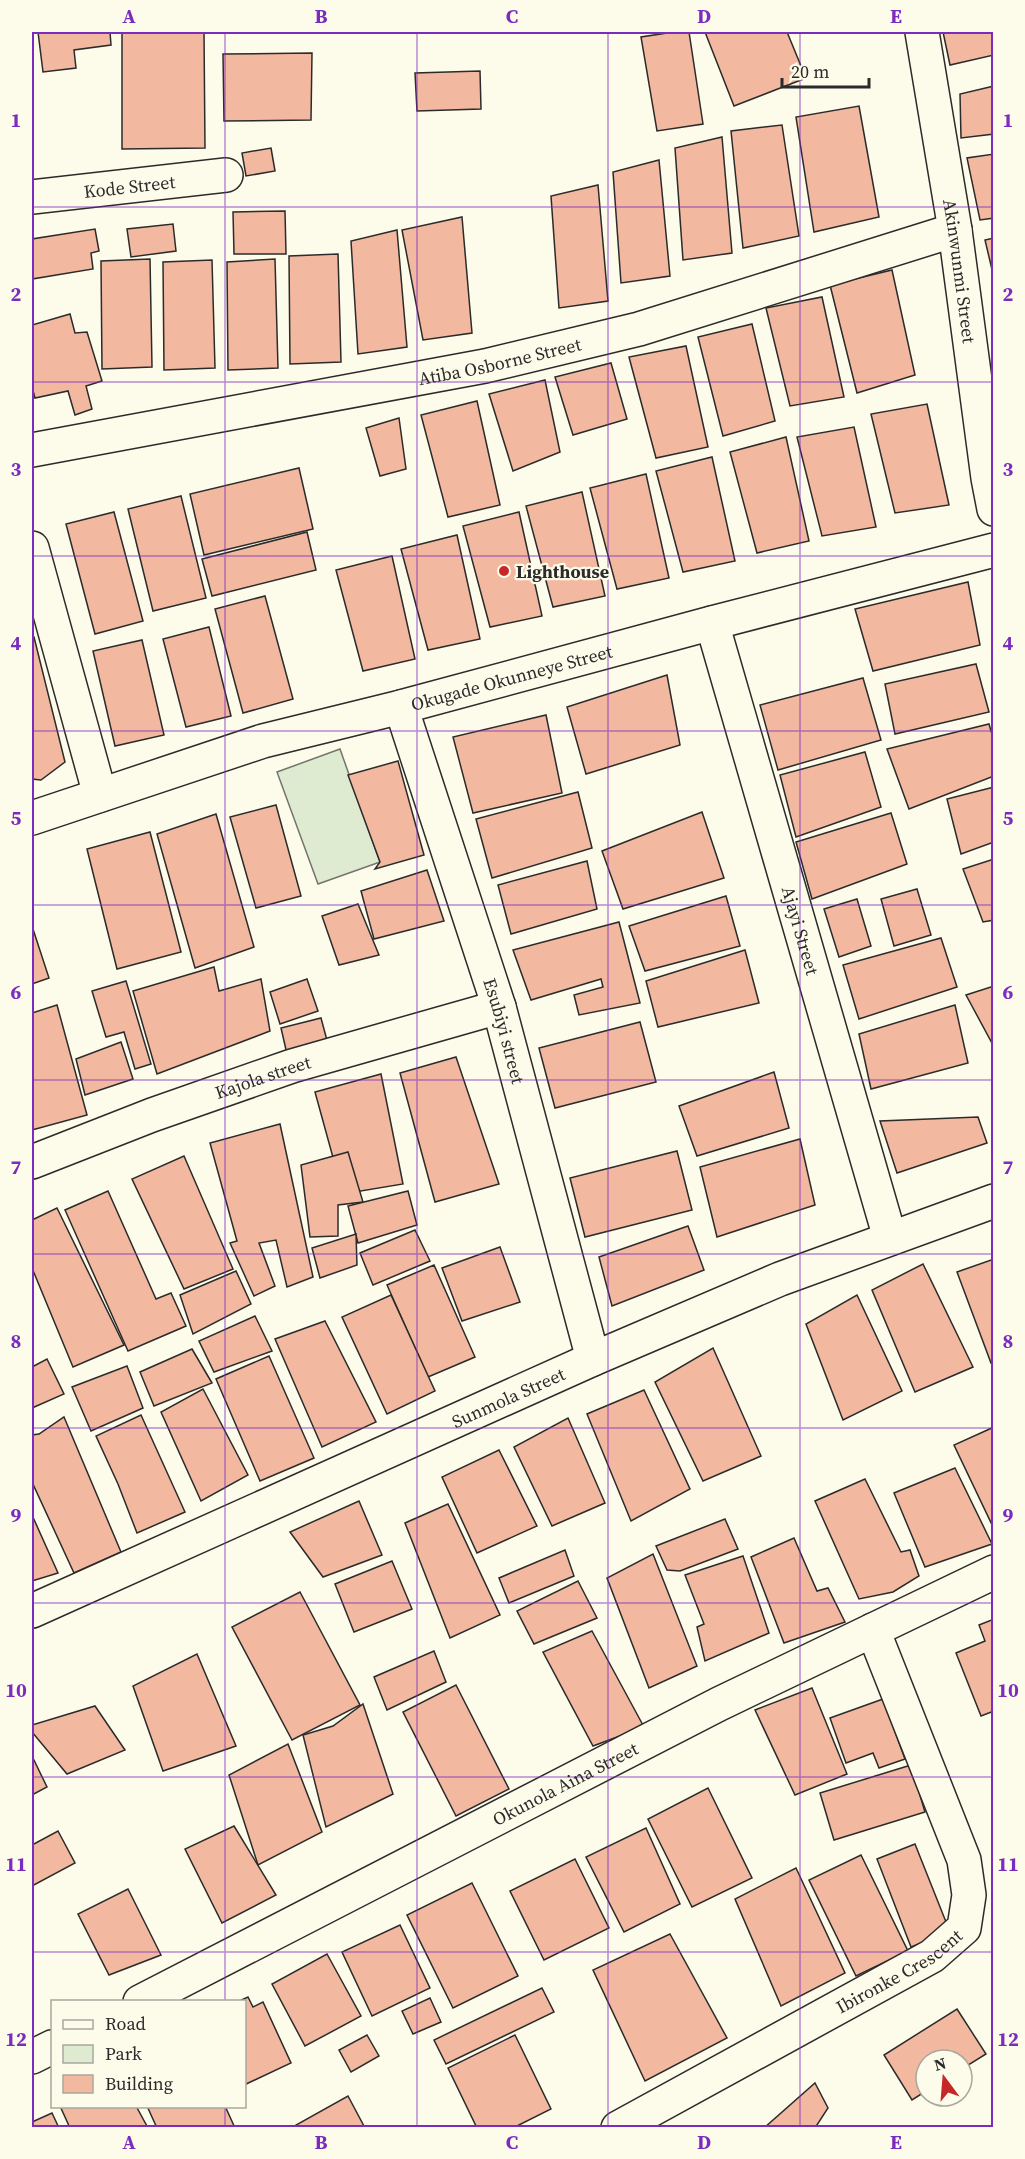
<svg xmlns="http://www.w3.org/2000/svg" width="1025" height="2159" viewBox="0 0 1025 2159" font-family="'Source Serif 4',serif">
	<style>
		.green { fill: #deebd1; stroke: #74746e; stroke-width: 1.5 }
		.building { fill: #f2b8a0; stroke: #2b2b2b; stroke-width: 1.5 }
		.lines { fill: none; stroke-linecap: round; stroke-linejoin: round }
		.minor-casing { stroke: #2b2b2b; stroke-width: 36 }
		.minor { stroke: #fdfbea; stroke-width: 33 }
		.grid { fill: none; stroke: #7b2cbf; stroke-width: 1.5; stroke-opacity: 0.55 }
		.poi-dot { fill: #c62828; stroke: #fdfbea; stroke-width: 2 }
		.labels { text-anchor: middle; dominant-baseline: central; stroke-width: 4.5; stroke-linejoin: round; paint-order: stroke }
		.street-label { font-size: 18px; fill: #2b2b2b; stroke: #fdfbea }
		.poi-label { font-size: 18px; font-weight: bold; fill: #2b2b2b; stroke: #fdfbea; text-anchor: start }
		.neatline { fill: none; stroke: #7b2cbf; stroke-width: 2 }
		.grid-label { font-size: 20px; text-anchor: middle; font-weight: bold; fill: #7b2cbf }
	</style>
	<rect width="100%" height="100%" fill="#fdfbea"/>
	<polygon class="green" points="340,749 380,862 318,884 277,772"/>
	<g class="building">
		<polygon points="38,32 110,32 111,45 74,50 76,68 43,72"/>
		<polygon points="122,32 204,32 205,148 122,149"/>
		<polygon points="674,32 689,32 703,124 657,131 641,37"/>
		<polygon points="705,32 787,32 806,78 734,106"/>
		<polygon points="943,32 994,32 994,55 950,65"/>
		<polygon points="312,53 311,120 224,121 223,54"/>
		<polygon points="480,71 481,109 417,111 415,73"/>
		<polygon points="994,86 994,134 961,138 960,94"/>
		<polygon points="859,106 879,217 814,232 796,117"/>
		<polygon points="782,125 799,236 743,248 731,131"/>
		<polygon points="722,137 732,253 683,260 675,148"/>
		<polygon points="271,148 275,171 246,176 242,153"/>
		<polygon points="994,154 994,218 980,220 967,158"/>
		<polygon points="659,160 670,276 621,283 613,172"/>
		<polygon points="598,185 608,301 559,308 551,196"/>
		<polygon points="285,211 286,254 234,254 233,212"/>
		<polygon points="462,217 472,333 423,340 402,230"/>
		<polygon points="173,224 176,251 131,257 127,229"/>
		<polygon points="95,229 99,251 91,253 93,269 32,279 32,239"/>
		<polygon points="397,230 407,347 358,354 351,241"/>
		<polygon points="994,238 994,278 985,240"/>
		<polygon points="338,254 341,362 290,364 289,256"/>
		<polygon points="150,259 152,367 102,369 101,261"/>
		<polygon points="275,259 278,368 228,370 227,262"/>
		<polygon points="212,260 215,368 164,370 163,262"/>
		<polygon points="892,270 915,375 857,393 830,285"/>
		<polygon points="822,297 844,397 790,406 766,308"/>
		<polygon points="70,314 75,333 87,332 102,381 86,386 92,409 75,415 68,391 35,398 32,387 32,325"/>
		<polygon points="752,324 775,421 723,436 698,337"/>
		<polygon points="686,346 708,447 656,458 629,357"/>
		<polygon points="611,363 627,419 573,435 555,377"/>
		<polygon points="545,380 560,452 513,471 489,394"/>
		<polygon points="477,401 500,505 448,517 421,415"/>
		<polygon points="927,404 949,505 895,513 871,414"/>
		<polygon points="399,418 406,469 380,476 366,428"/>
		<polygon points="854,427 876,527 822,536 797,437"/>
		<polygon points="786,437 809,541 757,553 730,452"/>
		<polygon points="712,457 735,561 683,572 656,471"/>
		<polygon points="299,468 313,529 204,555 190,494"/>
		<polygon points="646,474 669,578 617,589 590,488"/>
		<polygon points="582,492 605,596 553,607 526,506"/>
		<polygon points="181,496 206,598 153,611 128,509"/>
		<polygon points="114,512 143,621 95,634 66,524"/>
		<polygon points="519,512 542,616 490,627 463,526"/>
		<polygon points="307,532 316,570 212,596 202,559"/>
		<polygon points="457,535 480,639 428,650 401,549"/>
		<polygon points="392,556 415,659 363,671 336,570"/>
		<polygon points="968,582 980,645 873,671 855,609"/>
		<polygon points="265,596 293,699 243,713 215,609"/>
		<polygon points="209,627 231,716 186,727 163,639"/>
		<polygon points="32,637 34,637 65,762 41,780 32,779"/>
		<polygon points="142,640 164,735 115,746 93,651"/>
		<polygon points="976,664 989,712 895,734 885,684"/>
		<polygon points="667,675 680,745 586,774 567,707"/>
		<polygon points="863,678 881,740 778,770 760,705"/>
		<polygon points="546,715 562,793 473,813 453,737"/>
		<polygon points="989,724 994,741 994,776 909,809 887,749"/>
		<polygon points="865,752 881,807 796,837 780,775"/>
		<polygon points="398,761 424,855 375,869 380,862 348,775"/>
		<polygon points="994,787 994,842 961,854 947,799"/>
		<polygon points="578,792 592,848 492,878 476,819"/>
		<polygon points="276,805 301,896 256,908 230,817"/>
		<polygon points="702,812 724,878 623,909 602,851"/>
		<polygon points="891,813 907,864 812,899 796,842"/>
		<polygon points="216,814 254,947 195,968 157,834"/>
		<polygon points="150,832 181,952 117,969 87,849"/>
		<polygon points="994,859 994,920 983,922 963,869"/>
		<polygon points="587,861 597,909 511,934 498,885"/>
		<polygon points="427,870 444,921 374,939 361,891"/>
		<polygon points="917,889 931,935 894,946 881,899"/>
		<polygon points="726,896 740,946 645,971 629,926"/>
		<polygon points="857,899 871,946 839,957 824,909"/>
		<polygon points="358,904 379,955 339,965 322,916"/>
		<polygon points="619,922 640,1003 579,1015 574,995 603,987 601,979 531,1000 513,950"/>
		<polygon points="32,926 49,978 32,984"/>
		<polygon points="941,938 957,987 859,1019 843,965"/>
		<polygon points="745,950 759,1003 658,1027 646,981"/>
		<polygon points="214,967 219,991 261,979 270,1031 157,1074 133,991"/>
		<polygon points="307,979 318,1011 280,1024 270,992"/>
		<polygon points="126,981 151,1064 135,1069 124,1032 106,1037 92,991"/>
		<polygon points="994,986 994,1045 993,1045 966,995"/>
		<polygon points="57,1005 87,1115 32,1130 32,1013"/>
		<polygon points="955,1005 968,1063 871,1089 859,1034"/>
		<polygon points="321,1018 328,1044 287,1054 281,1028"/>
		<polygon points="640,1022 656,1082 555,1108 539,1048"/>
		<polygon points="121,1042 133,1079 85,1095 76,1059"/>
		<polygon points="456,1057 499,1184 435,1202 400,1073"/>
		<polygon points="774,1072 789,1128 697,1156 679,1106"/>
		<polygon points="381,1074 403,1184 343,1194 315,1092"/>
		<polygon points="978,1117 987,1143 897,1173 880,1121"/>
		<polygon points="280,1124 313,1277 287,1287 276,1240 259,1243 275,1286 254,1296 230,1243 237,1241 210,1143"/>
		<polygon points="800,1139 815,1205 717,1237 700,1167"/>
		<polygon points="677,1151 692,1210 585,1237 570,1178"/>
		<polygon points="348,1152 363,1202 338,1205 338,1236 310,1237 301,1165"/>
		<polygon points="184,1156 233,1269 184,1289 132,1179"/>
		<polygon points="108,1191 156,1299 171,1293 186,1326 128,1351 65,1210"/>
		<polygon points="408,1191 417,1225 358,1243 348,1206"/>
		<polygon points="57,1208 124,1345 73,1367 32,1268 32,1220"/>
		<polygon points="688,1226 704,1270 612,1306 599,1257"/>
		<polygon points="415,1230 430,1261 373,1285 360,1253"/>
		<polygon points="356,1234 357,1265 320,1278 312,1248"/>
		<polygon points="500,1247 520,1302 462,1321 442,1268"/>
		<polygon points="994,1259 994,1362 991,1363 957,1272"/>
		<polygon points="923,1264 973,1367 915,1392 872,1290"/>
		<polygon points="434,1265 475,1357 428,1377 387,1285"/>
		<polygon points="236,1271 251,1304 193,1334 180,1295"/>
		<polygon points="391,1295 435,1391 387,1414 342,1317"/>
		<polygon points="857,1295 902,1391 843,1420 806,1324"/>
		<polygon points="255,1316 272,1351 214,1372 199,1341"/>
		<polygon points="325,1321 376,1422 322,1447 275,1339"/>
		<polygon points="713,1348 761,1456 703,1481 655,1382"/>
		<polygon points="192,1349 212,1383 154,1406 140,1372"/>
		<polygon points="269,1356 314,1458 260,1481 216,1379"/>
		<polygon points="47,1359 64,1394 32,1408 32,1367"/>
		<polygon points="127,1366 143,1408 91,1431 72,1387"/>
		<polygon points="203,1389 248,1475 201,1501 161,1412"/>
		<polygon points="644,1390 690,1489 631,1521 587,1414"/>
		<polygon points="141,1415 185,1512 137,1533 118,1484 96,1436"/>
		<polygon points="64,1417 121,1552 74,1573 32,1482 32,1435 39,1434"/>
		<polygon points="568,1418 605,1503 552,1526 514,1447"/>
		<polygon points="994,1427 994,1529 954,1445"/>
		<polygon points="499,1450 537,1526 477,1553 442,1477"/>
		<polygon points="955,1468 992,1544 925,1567 894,1493"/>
		<polygon points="865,1479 901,1552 910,1550 919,1576 893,1592 859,1599 815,1501"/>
		<polygon points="359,1501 382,1555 323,1577 290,1532"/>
		<polygon points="448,1504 500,1615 450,1638 405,1523"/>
		<polygon points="32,1515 58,1573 32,1581"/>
		<polygon points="725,1519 738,1549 680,1571 667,1570 656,1546"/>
		<polygon points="794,1538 817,1591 828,1588 845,1622 784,1643 751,1557"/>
		<polygon points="565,1550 574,1576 509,1603 499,1578"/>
		<polygon points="653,1554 697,1666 649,1688 607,1578"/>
		<polygon points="743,1556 769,1633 705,1661 697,1627 704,1624 685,1575"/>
		<polygon points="392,1561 412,1609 354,1632 335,1584"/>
		<polygon points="578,1581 597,1618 534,1644 517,1611"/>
		<polygon points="300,1592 360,1705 292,1740 232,1627"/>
		<polygon points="994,1619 994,1711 981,1716 956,1653 985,1641 979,1625"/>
		<polygon points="592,1631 644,1727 593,1746 543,1652"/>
		<polygon points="434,1651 446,1682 387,1710 374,1677"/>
		<polygon points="197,1654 236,1746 163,1771 133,1686"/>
		<polygon points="456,1685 509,1789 456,1816 403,1712"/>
		<polygon points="812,1688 847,1774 795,1795 755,1710"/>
		<polygon points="883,1699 905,1759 879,1768 873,1753 846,1763 830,1718"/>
		<polygon points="363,1704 393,1794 326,1827 303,1735 333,1726"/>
		<polygon points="95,1706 125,1750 67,1774 32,1732 32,1725"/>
		<polygon points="288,1744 322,1832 258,1865 229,1775"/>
		<polygon points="32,1756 47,1787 32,1795"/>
		<polygon points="911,1765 925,1812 834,1840 820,1793"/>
		<polygon points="708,1788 752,1878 692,1907 648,1819"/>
		<polygon points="234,1826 276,1895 222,1923 185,1849"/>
		<polygon points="646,1828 680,1904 624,1932 586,1857"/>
		<polygon points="58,1831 75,1863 32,1886 32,1845"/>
		<polygon points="915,1844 950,1932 911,1947 877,1859"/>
		<polygon points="861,1855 908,1951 856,1976 809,1880"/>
		<polygon points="575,1859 609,1928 544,1960 510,1891"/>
		<polygon points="796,1868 845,1973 781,2006 735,1899"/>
		<polygon points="472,1883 518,1976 453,2008 407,1915"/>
		<polygon points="128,1889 161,1955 109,1975 78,1914"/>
		<polygon points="400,1925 430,1988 372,2016 342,1952"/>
		<polygon points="670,1934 727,2038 645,2081 593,1970"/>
		<polygon points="327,1954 361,2016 305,2046 272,1984"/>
		<polygon points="542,1988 554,2012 446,2064 434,2040"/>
		<polygon points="248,1997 253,2007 263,2002 291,2063 244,2085 244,2002 237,2002"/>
		<polygon points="430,1998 441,2022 413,2034 402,2011"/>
		<polygon points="957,2009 986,2054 962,2069 962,2060 926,2060 926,2091 912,2100 884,2055"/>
		<polygon points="367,2035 379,2056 351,2072 339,2050"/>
		<polygon points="515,2035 551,2109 513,2128 477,2128 448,2068"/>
		<polygon points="815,2083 828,2108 815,2128 764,2128"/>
		<polygon points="348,2096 365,2128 297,2128 296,2125"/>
		<polygon points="60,2106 136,2106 148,2128 70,2128"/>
		<polygon points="147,2106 225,2106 235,2128 157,2128"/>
		<polygon points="52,2113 59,2128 32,2128 32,2122"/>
	</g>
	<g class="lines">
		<g class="minor-casing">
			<g id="minor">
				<path id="s1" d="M 922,32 L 955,230 L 988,478 L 994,509"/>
				<path id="s2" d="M 32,197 L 226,175"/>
				<path id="s3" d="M 32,450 L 485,366 L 639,329 L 955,230"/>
				<polyline points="32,548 100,795"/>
				<path id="s4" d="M 712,623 L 890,1238"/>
				<path id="s5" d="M 401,707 L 499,1007 L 593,1359"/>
				<path id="s6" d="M 32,818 L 263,741 L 401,707 L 712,623 L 994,550"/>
				<path id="s7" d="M 32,1162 L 152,1115 L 292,1066 L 499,1007"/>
				<path id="s8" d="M 32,1611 L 593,1359 L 780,1279 L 994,1201"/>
				<path id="s9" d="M 140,2002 L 719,1704 L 994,1572"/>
				<polyline points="32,2057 52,2047"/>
				<path id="s10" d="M 618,2128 L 932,1956 L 964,1928 L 969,1895 L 964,1860 L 873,1630"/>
			</g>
		</g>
		<use href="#minor" class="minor"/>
	</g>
	<path class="grid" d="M 225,32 L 225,2002M 417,32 L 417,2128M 608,32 L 608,2128M 800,32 L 800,2128M 32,207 L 994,207M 32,382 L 994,382M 32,556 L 994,556M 32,731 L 994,731M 32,905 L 994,905M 32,1080 L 994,1080M 32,1254 L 994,1254M 32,1428 L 994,1428M 32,1603 L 994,1603M 32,1777 L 994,1777M 32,1952 L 994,1952M 225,2106 L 225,2128"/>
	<circle class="poi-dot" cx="504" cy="571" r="6"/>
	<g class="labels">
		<g class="street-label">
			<text stroke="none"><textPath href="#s2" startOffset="98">Kode Street</textPath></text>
			<text stroke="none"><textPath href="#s1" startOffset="242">Akinwunmi Street</textPath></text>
			<text stroke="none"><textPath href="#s3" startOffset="476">Atiba Osborne Street</textPath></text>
			<text stroke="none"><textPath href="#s6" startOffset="500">Okugade Okunneye Street</textPath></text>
			<text stroke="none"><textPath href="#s4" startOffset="320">Ajayi Street</textPath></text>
			<text stroke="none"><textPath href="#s5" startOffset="340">Esubiyi street</textPath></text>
			<text stroke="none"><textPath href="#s7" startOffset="246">Kajola street</textPath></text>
			<text stroke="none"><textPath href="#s8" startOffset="522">Sunmola Street</textPath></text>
			<text stroke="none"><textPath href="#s9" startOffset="478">Okunola Aina Street</textPath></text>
			<text stroke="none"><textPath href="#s10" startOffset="322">Ibironke Crescent</textPath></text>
		</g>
		<g class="poi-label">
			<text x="516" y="571">Lighthouse</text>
		</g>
	</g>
	<rect width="1025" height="2159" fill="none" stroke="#fdfbea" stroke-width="66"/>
	<rect x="51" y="2000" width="195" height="108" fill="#fdfbea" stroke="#a9a89e" stroke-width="1.5"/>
	<rect x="63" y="2020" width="30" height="9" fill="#fdfbea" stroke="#a9a89e" stroke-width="1.5"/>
	<text x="105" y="2030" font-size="18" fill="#2b2b2b">Road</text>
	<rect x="63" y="2045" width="30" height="18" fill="#deebd1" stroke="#a9a89e" stroke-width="1.5"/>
	<text x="105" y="2060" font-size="18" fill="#2b2b2b">Park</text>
	<rect x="63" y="2075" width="30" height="18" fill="#f2b8a0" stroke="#a9a89e" stroke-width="1.5"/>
	<text x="105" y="2090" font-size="18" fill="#2b2b2b">Building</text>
	<g transform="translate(944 2078) rotate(344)"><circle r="28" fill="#fdfbea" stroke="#a9a89e" stroke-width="1.5"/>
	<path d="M0-4.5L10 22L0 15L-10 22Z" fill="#c62828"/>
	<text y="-9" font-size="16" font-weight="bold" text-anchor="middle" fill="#2b2b2b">N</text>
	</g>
	<path d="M782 78v9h87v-9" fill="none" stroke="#2b2b2b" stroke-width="3"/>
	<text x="791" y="78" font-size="18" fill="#2b2b2b" stroke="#fdfbea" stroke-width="4.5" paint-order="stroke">20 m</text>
	<rect x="33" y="33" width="959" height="2093" class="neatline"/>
	<g class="grid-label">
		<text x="129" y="23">A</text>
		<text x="321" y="23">B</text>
		<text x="512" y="23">C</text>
		<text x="704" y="23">D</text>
		<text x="896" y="23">E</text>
		<text x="16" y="127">1</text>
		<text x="1008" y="127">1</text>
		<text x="16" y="301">2</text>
		<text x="1008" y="301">2</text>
		<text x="16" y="476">3</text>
		<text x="1008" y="476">3</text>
		<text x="16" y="650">4</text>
		<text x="1008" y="650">4</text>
		<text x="16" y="825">5</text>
		<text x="1008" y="825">5</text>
		<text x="16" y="999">6</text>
		<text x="1008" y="999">6</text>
		<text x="16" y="1174">7</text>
		<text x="1008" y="1174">7</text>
		<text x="16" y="1348">8</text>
		<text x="1008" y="1348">8</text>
		<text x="16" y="1522">9</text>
		<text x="1008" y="1522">9</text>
		<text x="16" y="1697">10</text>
		<text x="1008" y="1697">10</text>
		<text x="16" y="1871">11</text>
		<text x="1008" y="1871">11</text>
		<text x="16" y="2046">12</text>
		<text x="1008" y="2046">12</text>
		<text x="129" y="2149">A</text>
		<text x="321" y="2149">B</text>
		<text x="512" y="2149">C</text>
		<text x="704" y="2149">D</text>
		<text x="896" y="2149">E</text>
	</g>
</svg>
